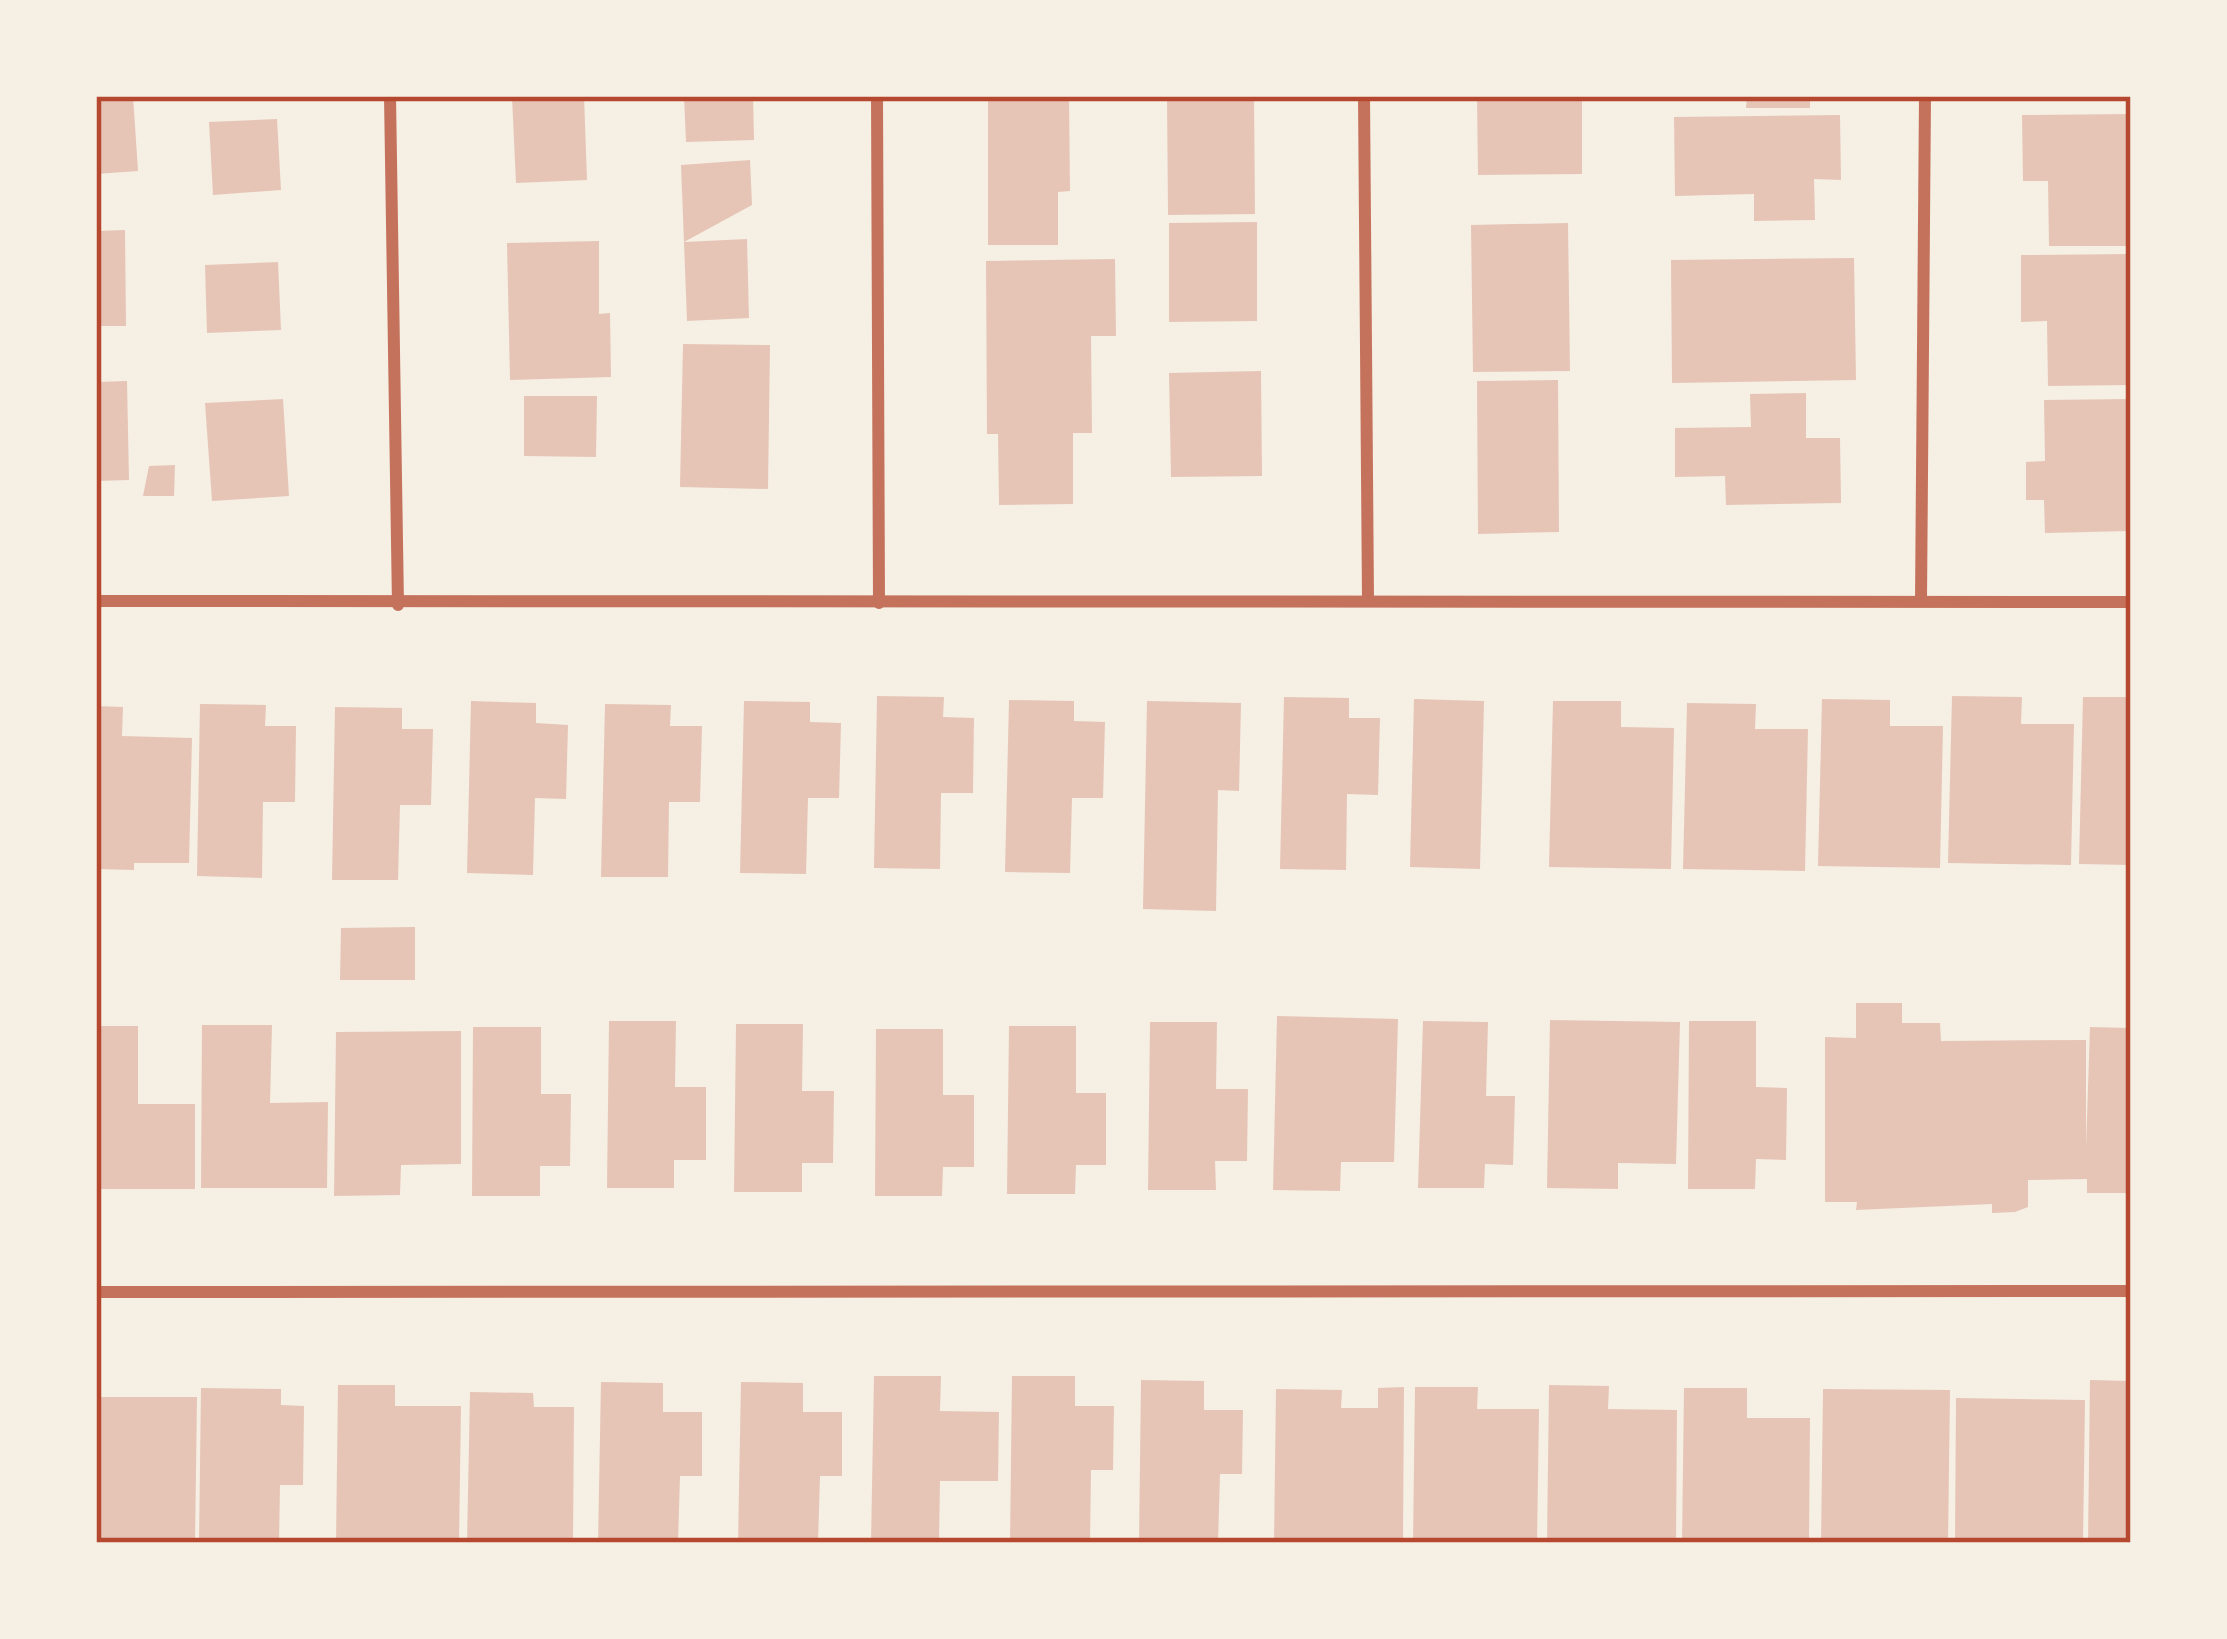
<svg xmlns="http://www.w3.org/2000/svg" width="2227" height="1639" viewBox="0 0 2227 1639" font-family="Raleway,sans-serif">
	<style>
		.building { fill: #e6c5b7 }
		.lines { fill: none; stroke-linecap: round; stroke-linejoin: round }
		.minor { stroke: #c5725c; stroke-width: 12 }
		.neatline { fill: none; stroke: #b5482f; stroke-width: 4.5 }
	</style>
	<rect width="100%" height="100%" fill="#f6efe4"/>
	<g class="building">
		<polygon points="96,96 133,96 138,171 96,174"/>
		<polygon points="584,96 587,180 516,183 512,97"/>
		<polygon points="684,96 753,96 754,140 686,142"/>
		<polygon points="988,96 1069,96 1070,191 1058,192 1058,245 988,245"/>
		<polygon points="1167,96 1254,96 1255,214 1168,215"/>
		<polygon points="1477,96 1582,96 1582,174 1478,175"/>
		<polygon points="1747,96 1810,96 1810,108 1746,108"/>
		<polygon points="2131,114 2131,246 2049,246 2048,181 2023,181 2022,115"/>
		<polygon points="1840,115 1841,180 1814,179 1815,220 1754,221 1754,194 1675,196 1674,117"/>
		<polygon points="277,119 281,190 213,195 209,122"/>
		<polygon points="750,160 752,205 684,242 747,239 749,318 687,321 681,165"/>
		<polygon points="1257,222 1257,321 1169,322 1169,223"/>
		<polygon points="1568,223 1570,371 1473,372 1471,225"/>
		<polygon points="125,230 126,326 96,326 96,231"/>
		<polygon points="599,241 599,314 610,313 611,377 510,380 507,243"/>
		<polygon points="2131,254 2131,385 2048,386 2047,321 2021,322 2021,255"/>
		<polygon points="1854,258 1856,380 1672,383 1671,260"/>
		<polygon points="1115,259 1116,336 1091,336 1092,433 1073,433 1073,504 999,505 998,434 987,434 986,261"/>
		<polygon points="278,262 281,330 207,333 205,265"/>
		<polygon points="683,344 770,345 768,489 680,487"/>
		<polygon points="1261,371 1262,476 1171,477 1169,373"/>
		<polygon points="1558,380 1559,532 1478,534 1477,381"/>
		<polygon points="127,381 129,480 96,481 96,382"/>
		<polygon points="1806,393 1806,438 1840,438 1841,503 1726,505 1725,476 1675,477 1675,428 1751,427 1750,394"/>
		<polygon points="524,396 597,396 596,457 524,456"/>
		<polygon points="283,399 289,496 212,501 205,403"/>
		<polygon points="2131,399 2131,531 2045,533 2044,500 2026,500 2026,462 2045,461 2044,400"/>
		<polygon points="175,465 174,496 143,496 149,466"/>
		<polygon points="877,696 944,697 943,717 974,718 973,793 941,793 940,869 874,868"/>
		<polygon points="1952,696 2022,697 2021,724 2074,724 2071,865 1948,863"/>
		<polygon points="1284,697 1349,698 1349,718 1380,718 1378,795 1347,794 1346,870 1280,869"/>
		<polygon points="2083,697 2131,697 2131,865 2079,864"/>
		<polygon points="1414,699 1484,701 1480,869 1410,867"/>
		<polygon points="1822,699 1890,700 1890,726 1943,726 1940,868 1818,866"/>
		<polygon points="1009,700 1074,701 1074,721 1105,722 1103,798 1072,798 1070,873 1005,872"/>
		<polygon points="471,701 536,703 536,723 568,725 566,799 535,798 533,875 467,873"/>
		<polygon points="744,701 810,702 810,722 841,723 839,798 808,798 806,874 740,873"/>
		<polygon points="1147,701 1241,703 1239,791 1218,790 1216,911 1143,909"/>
		<polygon points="1553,701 1621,701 1621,727 1674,728 1671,869 1549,867"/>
		<polygon points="1687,703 1756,704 1755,729 1808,729 1805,871 1683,869"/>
		<polygon points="200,704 266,705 265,726 296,726 295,802 263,802 262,878 197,876"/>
		<polygon points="605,704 671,705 670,726 702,726 700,802 669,802 668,877 601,877"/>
		<polygon points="96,706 123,707 122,736 192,738 189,863 134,863 134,870 96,869"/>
		<polygon points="335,707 402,708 402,729 433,729 431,805 400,805 398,880 332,880"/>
		<polygon points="415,927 415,980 340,980 341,928"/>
		<polygon points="1856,1003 1902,1003 1902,1023 1940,1023 1941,1041 2086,1040 2086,1148 2090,1027 2131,1028 2131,1193 2087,1193 2087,1179 2028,1180 2028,1207 2015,1212 1992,1213 1992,1204 1856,1210 1857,1202 1825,1202 1825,1037 1856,1038"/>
		<polygon points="1277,1016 1398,1019 1394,1162 1341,1162 1340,1191 1273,1190"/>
		<polygon points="1550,1020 1680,1022 1676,1164 1618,1163 1618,1189 1547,1188"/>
		<polygon points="609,1021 676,1021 675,1087 706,1087 706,1160 674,1160 674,1188 607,1188"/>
		<polygon points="1423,1021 1488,1022 1486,1096 1515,1096 1513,1165 1485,1164 1484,1188 1418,1188"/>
		<polygon points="1689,1021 1756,1021 1756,1087 1787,1088 1786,1160 1756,1159 1755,1189 1688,1189"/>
		<polygon points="1150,1022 1217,1022 1216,1089 1248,1089 1247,1161 1215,1161 1216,1190 1148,1190"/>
		<polygon points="736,1024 803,1024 802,1091 834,1091 833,1163 802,1163 802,1192 734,1192"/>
		<polygon points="202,1025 272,1025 270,1103 328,1102 327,1188 201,1188"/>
		<polygon points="96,1026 138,1026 138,1104 195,1104 195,1189 96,1189"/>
		<polygon points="1009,1026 1076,1026 1076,1093 1106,1093 1106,1165 1076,1165 1075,1194 1007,1194"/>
		<polygon points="473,1027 541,1027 541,1094 571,1094 570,1166 540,1166 540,1196 472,1196"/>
		<polygon points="876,1029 943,1029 943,1095 974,1095 974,1167 943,1167 942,1196 875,1196"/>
		<polygon points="461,1031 461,1164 401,1165 400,1195 334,1196 336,1032"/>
		<polygon points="874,1376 941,1376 940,1411 999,1412 998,1481 940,1481 939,1543 871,1543"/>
		<polygon points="1012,1376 1075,1376 1075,1406 1114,1406 1113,1470 1091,1470 1090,1543 1010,1543"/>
		<polygon points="1141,1380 1204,1381 1204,1410 1243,1410 1242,1474 1220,1474 1218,1543 1139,1543"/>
		<polygon points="2090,1380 2131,1381 2131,1543 2088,1543"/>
		<polygon points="601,1382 663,1383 663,1412 702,1412 702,1476 680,1476 678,1543 598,1543"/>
		<polygon points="741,1382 803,1383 803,1412 842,1412 842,1476 820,1476 818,1543 738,1543"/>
		<polygon points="338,1385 395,1385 395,1406 461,1406 459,1543 336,1543"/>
		<polygon points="1549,1385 1609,1386 1608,1409 1677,1410 1676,1543 1547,1543"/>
		<polygon points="1404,1387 1403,1543 1274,1543 1276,1389 1342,1390 1341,1408 1378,1408 1378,1388"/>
		<polygon points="1415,1387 1478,1387 1477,1409 1539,1409 1537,1543 1413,1543"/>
		<polygon points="201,1388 281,1389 281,1405 304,1406 303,1485 280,1485 279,1543 199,1543"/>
		<polygon points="1684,1388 1747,1388 1747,1418 1810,1418 1809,1543 1682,1543"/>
		<polygon points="1823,1389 1950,1390 1948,1543 1821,1543"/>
		<polygon points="470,1392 533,1393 534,1407 574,1407 573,1543 467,1543"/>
		<polygon points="96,1397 197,1397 195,1543 96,1543"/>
		<polygon points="1956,1398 2085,1400 2083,1543 1955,1543"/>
	</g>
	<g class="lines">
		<g class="minor">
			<polyline points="390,96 398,605"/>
			<polyline points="877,96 879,603"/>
			<polyline points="1364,96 1368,600"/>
			<polyline points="96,601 2131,602"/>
			<polyline points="1921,601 1925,96"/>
			<polyline points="96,1292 2131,1291"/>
		</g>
	</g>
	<rect width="2227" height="1639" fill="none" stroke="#f6efe4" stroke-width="198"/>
	<rect x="99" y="99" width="2029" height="1441" class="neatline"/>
</svg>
